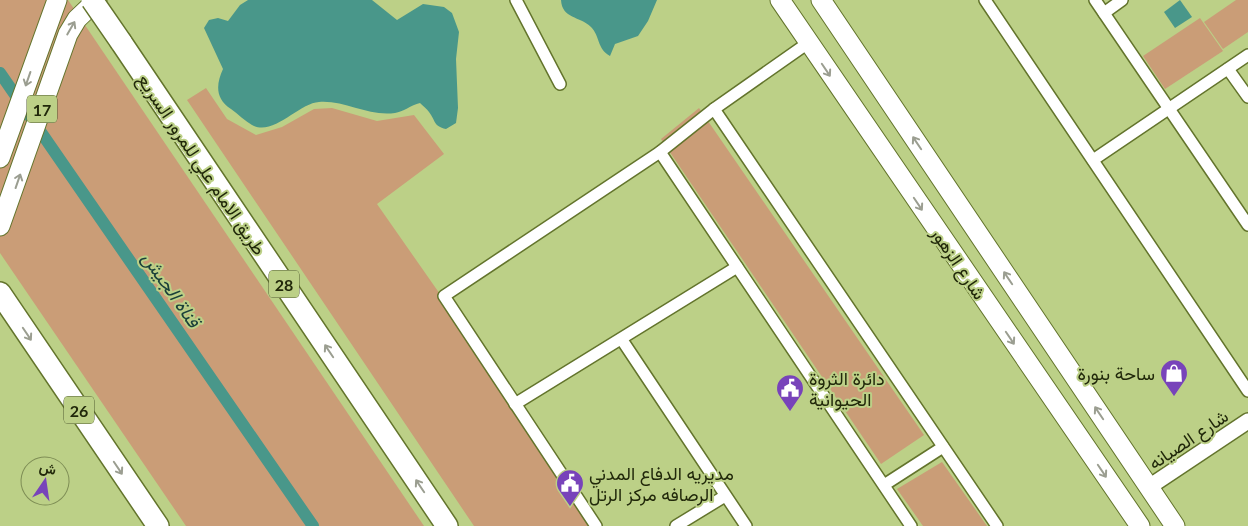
<svg xmlns="http://www.w3.org/2000/svg" width="1248" height="526" viewBox="0 0 1248 526" font-family="Lato,Vazirmatn,sans-serif">
	<style>
		.green { fill: #ca9d77 }
		.water { fill: #49978a }
		.lines { fill: none; stroke-linecap: round; stroke-linejoin: round }
		.canal { stroke: #49978a; stroke-width: 12 }
		.minor-casing { stroke: #63742c; stroke-width: 14 }
		.tertiary-casing { stroke: #63742c; stroke-width: 18 }
		.primary-casing { stroke: #63742c; stroke-width: 21 }
		.motorway-casing { stroke: #63742c; stroke-width: 24 }
		.minor { stroke: #fff; stroke-width: 11 }
		.tertiary { stroke: #fff; stroke-width: 15 }
		.primary { stroke: #fff; stroke-width: 19 }
		.motorway { stroke: #fff; stroke-width: 21 }
		.motorway-bridge-casing { stroke: #63742c; stroke-width: 24; stroke-linecap: butt }
		.motorway-bridge { stroke: #fff; stroke-width: 21 }
		.oneway { stroke: #9b9e91 }
		.labels { text-anchor: middle; dominant-baseline: central; stroke-width: 4; stroke-linejoin: round; paint-order: stroke }
		.shield { fill: #bcd087; stroke: #505a30; stroke-width: 1 }
		.shield-label { font-size: 16px; font-weight: bold; fill: #21280a }
		.street-label { font-size: 18px; fill: #21280a; stroke: #bcd087 }
		.poi-label { font-size: 18px; fill: #21280a; stroke: #bcd087; text-anchor: start }
		.water-label { font-size: 19px; font-style: italic; fill: #1b403a; stroke: #bcd087 }
	</style>
	<rect width="100%" height="100%" fill="#bcd087"/>
	<g class="green">
		<polygon points="0,0 68,0 424,526 186,526 0,253"/>
		<polygon points="1236,0 1248,0 1248,32 1223,49 1204,22"/>
		<polygon points="1200,18 1223,51 1165,89 1143,56"/>
		<polygon points="206,88 227,119 256,135 282,127 314,109 332,108 377,121 414,115 444,154 377,204 602,526 474,526 187,100"/>
		<polygon points="699,108 924,435 881,464 661,139"/>
		<polygon points="942,462 987,526 923,526 897,489"/>
	</g>
	<g class="water">
		<path d="M 248,0 L 372,0 L 397,20 L 423,4 L 444,7 L 452,13 L 459,32 L 456,59 L 458,108 L 456,123 L 446,129 C 433,126 436,121 429,112 C 427,109 423,106 420,103 C 411,105 403,112 395,113 C 369,117 345,100 319,102 C 299,103 273,137 252,125 C 245,121 238,114 231,109 C 215,99 216,84 223,69 L 204,28 L 209,20 L 218,18 L 228,21 L 240,5 Z"/>
		<path d="M 561,0 L 657,0 L 648,21 L 638,36 L 615,44 L 610,56 C 597,49 600,36 591,27 C 580,16 562,19 561,0 Z"/>
		<polygon points="1180,0 1192,17 1175,28 1164,12"/>
	</g>
	<g class="lines">
		<polyline class="canal" points="0,73 313,526"/>
		<g class="minor-casing">
			<g id="minor">
				<polyline points="516,0 560,84"/>
				<polyline points="985,0 1248,391"/>
				<polyline points="1095,0 1248,225"/>
				<polyline points="1104,13 1122,0"/>
				<polyline points="1228,69 1248,97"/>
				<polyline points="714,109 997,526"/>
				<polyline points="660,152 911,526"/>
				<polyline points="1093,160 1248,55"/>
				<polyline points="622,340 746,526"/>
				<polyline points="515,404 737,267"/>
				<polyline points="884,485 943,447"/>
				<polyline points="596,526 444,296 660,152 714,109 808,43"/>
				<polyline points="676,526 725,496"/>
			</g>
		</g>
		<g class="tertiary-casing">
			<polyline id="tertiary" points="1149,487 1248,421"/>
		</g>
		<g class="primary-casing">
			<g id="primary">
				<polyline points="780,0 1140,526"/>
				<polyline points="821,0 1175,526"/>
				<polyline points="0,158 57,0"/>
				<polyline points="0,226 68,34 77,19 97,0"/>
			</g>
		</g>
		<g class="motorway-casing">
			<g id="motorway">
				<polyline points="121,42 447,526"/>
				<polyline points="0,293 158,526"/>
			</g>
		</g>
		<use href="#minor" class="minor"/>
		<use href="#tertiary" class="tertiary"/>
		<use href="#primary" class="primary"/>
		<use href="#motorway" class="motorway"/>
		<g class="motorway-bridge-casing">
			<polyline id="motorway-bridge" points="92,0 121,42"/>
		</g>
		<use href="#motorway-bridge" class="motorway-bridge"/>
	</g>
	<defs><path id="oneway-shaft" d="M-6 0H5M1.5-3L5.5 0L1.5 3" fill="none" stroke-width="1.6" stroke-linecap="round" stroke-linejoin="round" transform="scale(1.25)"/></defs>
	<g class="oneway">
		<use href="#oneway-shaft" transform="translate(71 28) rotate(-60)"/>
		<use href="#oneway-shaft" transform="translate(826 70) rotate(56)"/>
		<use href="#oneway-shaft" transform="translate(28 79) rotate(109)"/>
		<use href="#oneway-shaft" transform="translate(917 143) rotate(-124)"/>
		<use href="#oneway-shaft" transform="translate(18 181) rotate(-71)"/>
		<use href="#oneway-shaft" transform="translate(918 204) rotate(56)"/>
		<use href="#oneway-shaft" transform="translate(1008 278) rotate(-124)"/>
		<use href="#oneway-shaft" transform="translate(27 334) rotate(56)"/>
		<use href="#oneway-shaft" transform="translate(1010 338) rotate(56)"/>
		<use href="#oneway-shaft" transform="translate(329 351) rotate(-124)"/>
		<use href="#oneway-shaft" transform="translate(1099 413) rotate(-124)"/>
		<use href="#oneway-shaft" transform="translate(118 468) rotate(56)"/>
		<use href="#oneway-shaft" transform="translate(1102 471) rotate(56)"/>
		<use href="#oneway-shaft" transform="translate(420 486) rotate(-124)"/>
	</g>
	<defs>
		<g id="shop-pin" transform="scale(1.4375)"><path d="M0 17L-7.5 6A9.5 9.5 0 1 1 7.5 6Z" fill="#7843ba" stroke="#bcd087"/><path d="M-5-2.5h2.3a2.7 3.5 0 0 1 5.4 0H5L5.5 6h-11ZM-1.5-2.5h3a1.5 2.3 0 0 0-3 0Z" fill="#fff"/></g>
		<g id="civic-pin" transform="scale(1.4375)"><path d="M0 17L-7.5 6A9.5 9.5 0 1 1 7.5 6Z" fill="#7843ba" stroke="#bcd087"/><path d="M-.6-6.5H3V-4.5H.6V-3L4-1V1h2V6H-6V1h2V-1L-.6-3ZM-1.2 2.5V6h2.4V2.5Z" fill="#fff"/></g>
	</defs>
	<g fill-rule="evenodd">
		<use href="#shop-pin" x="1174" y="373"/>
		<use href="#civic-pin" x="790" y="388"/>
		<use href="#civic-pin" x="570" y="483"/>
	</g>
	<g class="labels">
		<g class="shield">
			<rect x="27" y="95.5" width="30" height="27" rx="4"/>
			<rect x="269" y="270.5" width="30" height="27" rx="4"/>
			<rect x="64" y="396.5" width="30" height="27" rx="4"/>
		</g>
		<g class="shield-label">
			<text x="42" y="109">17</text>
			<text x="284" y="284">28</text>
			<text x="79" y="410">26</text>
		</g>
		<g class="street-label">
			<text transform="translate(202 164) rotate(56)">طريق الامام علي للمرور السريع</text>
			<text transform="translate(959 263) rotate(56)">شارع الزهور</text>
			<text transform="translate(1188 439) rotate(-34)">شارع الصيانه</text>
		</g>
		<g class="poi-label">
			<text x="1155" y="373" text-anchor="end">ساحة بنورة</text>
			<text x="809" y="378">دائرة الثروة<tspan x="809" dy="21">الحيوانية</tspan></text>
			<text x="589" y="473">مديريه الدفاع المدني<tspan x="589" dy="21">الرصافه مركز الرتل</tspan></text>
		</g>
		<g class="water-label">
			<text transform="translate(172 289) rotate(55)">قناة الجيش</text>
		</g>
	</g>
	<g transform="translate(45 481) rotate(13)"><circle r="24" fill="#bcd087" stroke="#7e8d55"/>
	<path d="M0-4L9 19L0 12L-9 19Z" fill="#7843ba"/>
	<text y="-8" font-size="14" font-weight="bold" text-anchor="middle" fill="#21280a">ش</text>
	</g>
</svg>
